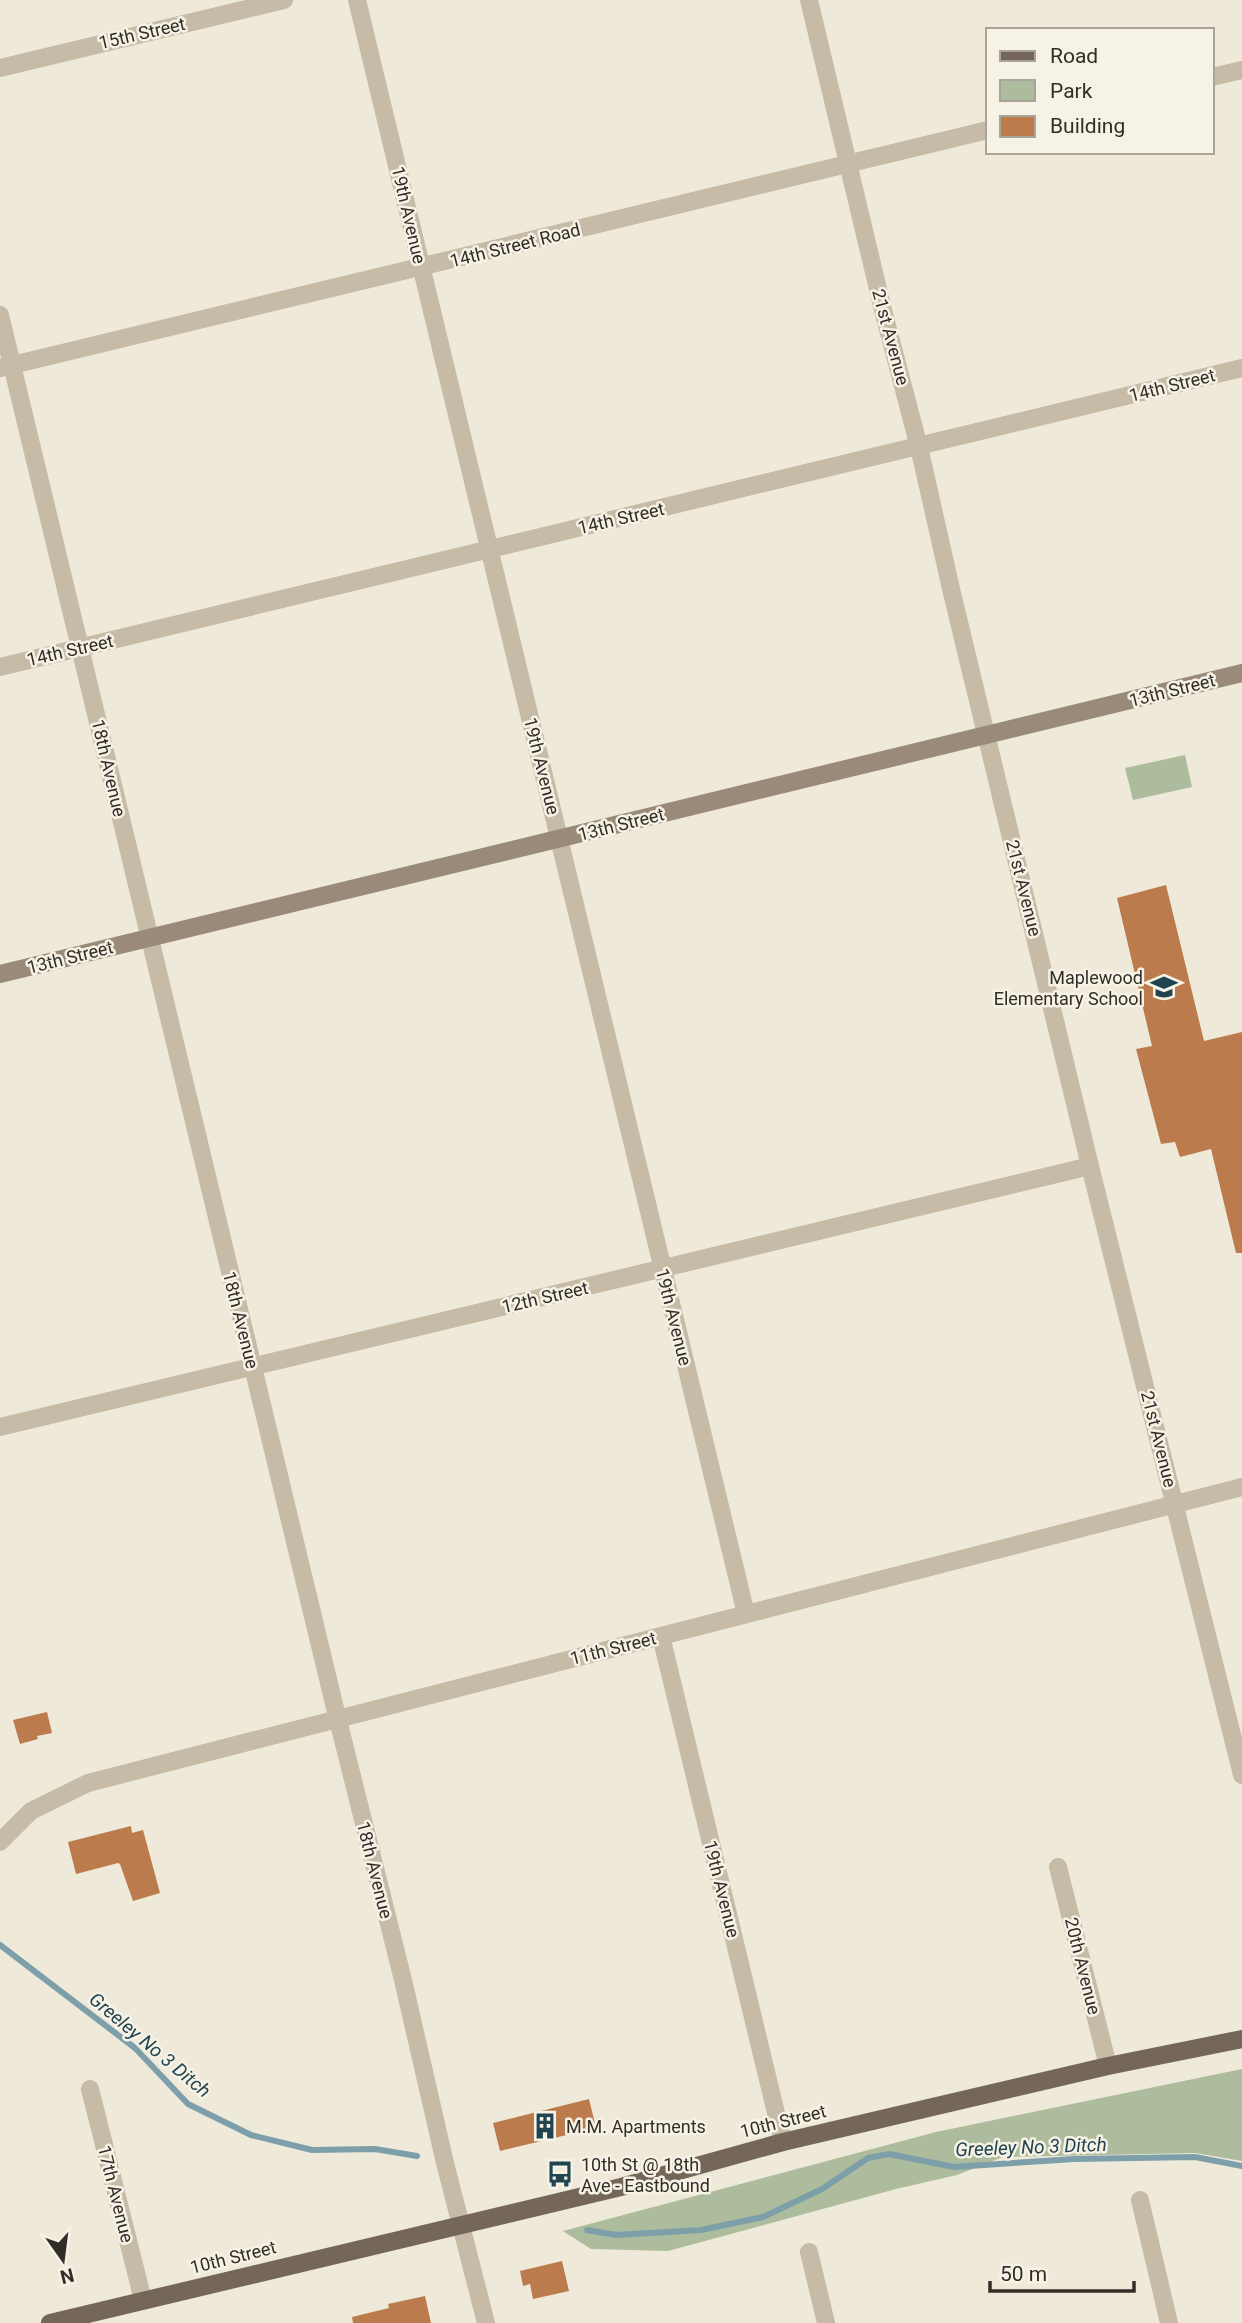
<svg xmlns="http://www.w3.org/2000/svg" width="1242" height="2323" viewBox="0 0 1242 2323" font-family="Roboto,sans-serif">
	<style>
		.green { fill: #acbc9c }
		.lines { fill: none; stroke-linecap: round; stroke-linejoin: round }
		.stream { stroke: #7c9fa9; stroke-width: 6 }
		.building { fill: #bb7b4c }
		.street { stroke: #c6bba7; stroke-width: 18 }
		.secondary { stroke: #998a79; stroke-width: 18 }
		.primary { stroke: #746759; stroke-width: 18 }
		.labels { text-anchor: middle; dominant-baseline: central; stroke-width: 5; stroke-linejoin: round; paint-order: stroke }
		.street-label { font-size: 18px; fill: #332d27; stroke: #f7f2e6 }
		.poi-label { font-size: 18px; fill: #332d27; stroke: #f7f2e6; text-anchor: start }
		.water-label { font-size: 19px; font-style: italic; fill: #214550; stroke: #f7f2e6 }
	</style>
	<rect width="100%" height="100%" fill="#efe9da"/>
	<g class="green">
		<polygon points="1185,755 1192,787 1133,800 1125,768"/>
		<polygon points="1242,2069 1242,2161 1195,2153 1003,2157 957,2175 896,2189 668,2251 591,2249 563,2231 936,2132"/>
	</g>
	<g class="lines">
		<g class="stream">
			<polyline points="0,1945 135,2048 188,2104 251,2135 312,2150 375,2149 417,2156"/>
			<polyline points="587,2230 616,2235 701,2230 763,2217 822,2189 868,2158 889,2154 954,2167 1074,2159 1195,2157 1242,2166"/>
		</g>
	</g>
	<g class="building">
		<polygon points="1166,885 1204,1041 1242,1032 1242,1253 1236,1253 1211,1149 1180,1157 1175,1142 1161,1144 1136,1049 1152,1046 1117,898"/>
		<polygon points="47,1712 52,1733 37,1736 38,1739 20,1744 13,1720"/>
		<polygon points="131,1826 132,1833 143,1830 160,1893 133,1901 120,1864 118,1863 76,1874 68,1842"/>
		<polygon points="589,2099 596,2128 500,2151 493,2123"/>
		<polygon points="562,2261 569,2291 533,2299 530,2284 523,2286 520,2271"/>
		<polygon points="425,2296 431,2323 353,2323 352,2317 389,2308 388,2304"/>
	</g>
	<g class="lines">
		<g class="street">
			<polyline points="357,0 746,1614"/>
			<polyline points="809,0 883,310 919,447 952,593 1090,1166 1242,1775"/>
			<polyline points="0,68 284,0"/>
			<polyline points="1212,77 1242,70"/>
			<polyline points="0,315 334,1704 403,1980 445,2163 486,2323"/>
			<polyline points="0,368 988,130"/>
			<polyline points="0,667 1242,368"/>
			<polyline points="0,1427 1090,1166"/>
			<polyline points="661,1636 783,2142"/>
			<polyline points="0,1842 31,1811 88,1783 1242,1487"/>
			<polyline points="1058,1867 1108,2066"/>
			<polyline points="90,2089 143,2300"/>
			<polyline points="1140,2200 1169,2323"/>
			<polyline points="809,2252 826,2323"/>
		</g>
		<polyline class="secondary" points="0,974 1242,673"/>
		<polyline class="primary" points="50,2323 621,2187 783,2142 1108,2066 1242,2039"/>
	</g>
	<defs>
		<g id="school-bare" transform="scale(2.1)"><path d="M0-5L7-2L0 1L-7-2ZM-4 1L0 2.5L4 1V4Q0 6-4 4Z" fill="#214550" stroke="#f7f2e6" stroke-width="2.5" paint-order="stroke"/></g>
		<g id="building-bare" transform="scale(2.1)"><path d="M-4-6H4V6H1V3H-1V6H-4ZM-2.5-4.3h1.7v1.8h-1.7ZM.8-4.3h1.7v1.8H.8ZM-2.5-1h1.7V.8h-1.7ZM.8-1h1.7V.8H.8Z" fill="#214550" stroke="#f7f2e6" stroke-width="2.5" paint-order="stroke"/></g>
		<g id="bus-bare" transform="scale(2.1)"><path d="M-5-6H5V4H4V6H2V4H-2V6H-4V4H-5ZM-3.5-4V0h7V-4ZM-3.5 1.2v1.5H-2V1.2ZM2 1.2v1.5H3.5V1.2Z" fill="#214550" stroke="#f7f2e6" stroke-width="2.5" paint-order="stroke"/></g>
	</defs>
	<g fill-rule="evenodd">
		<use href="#school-bare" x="1164" y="987"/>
		<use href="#building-bare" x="545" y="2126"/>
		<use href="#bus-bare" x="560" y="2174"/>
	</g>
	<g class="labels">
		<g class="street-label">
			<text transform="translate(142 33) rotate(-13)">15th Street</text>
			<text transform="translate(409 215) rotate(77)">19th Avenue</text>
			<text transform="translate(515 245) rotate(-14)">14th Street Road</text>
			<text transform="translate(891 337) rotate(75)">21st Avenue</text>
			<text transform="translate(1172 385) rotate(-14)">14th Street</text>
			<text transform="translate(621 518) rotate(-13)">14th Street</text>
			<text transform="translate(70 650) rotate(-13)">14th Street</text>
			<text transform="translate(1172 690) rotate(-14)">13th Street</text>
			<text transform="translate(542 766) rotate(76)">19th Avenue</text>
			<text transform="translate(109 768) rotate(77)">18th Avenue</text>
			<text transform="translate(621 824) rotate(-14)">13th Street</text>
			<text transform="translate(1024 888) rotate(76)">21st Avenue</text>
			<text transform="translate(70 957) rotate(-14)">13th Street</text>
			<text transform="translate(545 1297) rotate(-13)">12th Street</text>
			<text transform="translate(674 1317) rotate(76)">19th Avenue</text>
			<text transform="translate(241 1320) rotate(76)">18th Avenue</text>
			<text transform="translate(1159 1439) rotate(76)">21st Avenue</text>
			<text transform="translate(613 1648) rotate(-14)">11th Street</text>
			<text transform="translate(375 1870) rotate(76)">18th Avenue</text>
			<text transform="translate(722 1889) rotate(76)">19th Avenue</text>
			<text transform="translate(1083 1966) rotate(76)">20th Avenue</text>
			<text transform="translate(783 2121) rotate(-14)">10th Street</text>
			<text transform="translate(116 2194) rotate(76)">17th Avenue</text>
			<text transform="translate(233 2257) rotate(-14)">10th Street</text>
		</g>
		<g class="poi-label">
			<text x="1143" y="977" text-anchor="end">Maplewood<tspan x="1143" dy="21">Elementary School</tspan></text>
			<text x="566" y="2126">M.M. Apartments</text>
			<text x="581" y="2164">10th St @ 18th<tspan x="581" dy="21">Ave - Eastbound</tspan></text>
		</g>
		<g class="water-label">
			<text transform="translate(150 2045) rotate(40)">Greeley No 3 Ditch</text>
			<text transform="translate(1031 2147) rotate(-2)">Greeley No 3 Ditch</text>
		</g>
	</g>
	<rect x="986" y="28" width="228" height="126" fill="#f7f2e6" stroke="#a9a39a" stroke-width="2"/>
	<rect x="1000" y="51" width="35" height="10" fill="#746759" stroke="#a9a39a" stroke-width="2"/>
	<text x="1050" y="63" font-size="21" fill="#332d27">Road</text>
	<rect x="1000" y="80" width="35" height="21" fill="#acbc9c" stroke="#a9a39a" stroke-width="2"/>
	<text x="1050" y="98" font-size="21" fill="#332d27">Park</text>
	<rect x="1000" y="116" width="35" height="21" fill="#bb7b4c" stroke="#a9a39a" stroke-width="2"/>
	<text x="1050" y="133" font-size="21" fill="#332d27">Building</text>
	<g transform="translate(63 2260) rotate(166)" stroke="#f7f2e6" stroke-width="5" paint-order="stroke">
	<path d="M0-5L12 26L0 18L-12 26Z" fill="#332d27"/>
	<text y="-10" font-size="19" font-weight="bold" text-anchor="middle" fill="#332d27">N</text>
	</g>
	<path d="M990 2281v10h144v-10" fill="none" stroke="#332d27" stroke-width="3.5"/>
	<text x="1000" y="2281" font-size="21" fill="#332d27" stroke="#f7f2e6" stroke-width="5" paint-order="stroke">50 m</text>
</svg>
